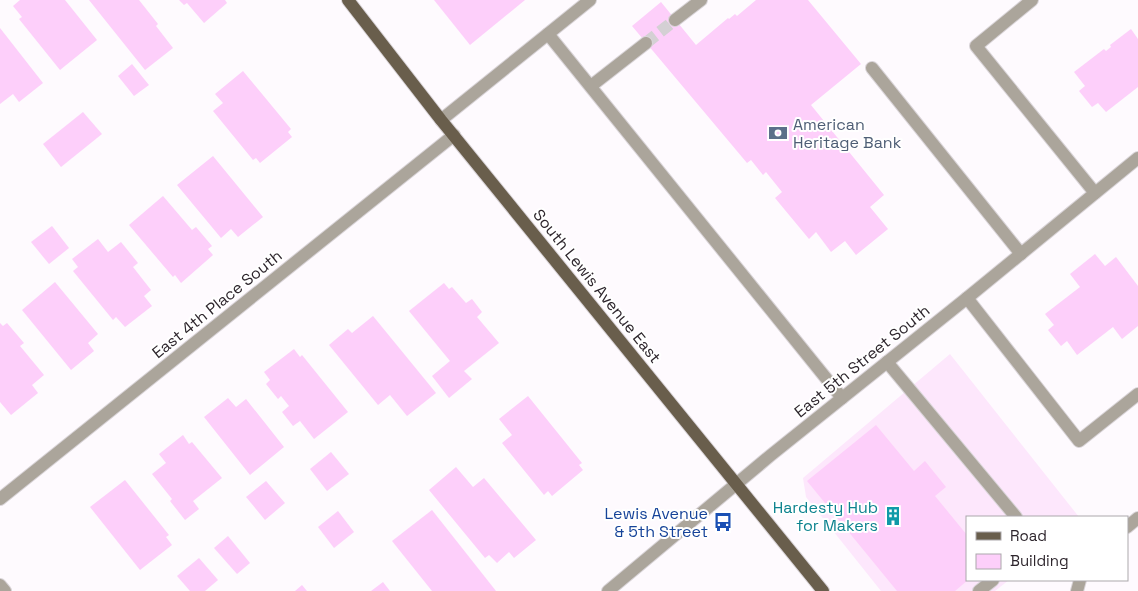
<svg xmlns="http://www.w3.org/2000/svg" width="1138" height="591" viewBox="0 0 1138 591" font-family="'Space Grotesk',sans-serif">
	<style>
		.built { fill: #fde7fc }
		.building { fill: #fdcffa }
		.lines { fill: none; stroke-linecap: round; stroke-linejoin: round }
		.minor-tunnel { stroke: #d4d0d4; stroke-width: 12; stroke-dasharray: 12 6; stroke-linecap: butt }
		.minor-casing { stroke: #d9d4d8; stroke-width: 14 }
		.major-casing { stroke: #d9d4d8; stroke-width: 14 }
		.minor { stroke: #aba59b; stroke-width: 12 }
		.major { stroke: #695e4c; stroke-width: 12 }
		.labels { text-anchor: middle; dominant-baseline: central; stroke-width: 4; stroke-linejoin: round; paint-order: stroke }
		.service-label { font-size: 16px; fill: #4e5e75; stroke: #fff; text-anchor: start }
		.street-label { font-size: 16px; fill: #2e262d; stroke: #fff }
		.culture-label { font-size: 16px; fill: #0d838f; stroke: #fff; text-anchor: end }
		.transit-label { font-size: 16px; fill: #164399; stroke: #fff; text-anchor: end }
	</style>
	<rect width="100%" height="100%" fill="#fefafe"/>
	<polygon class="built" points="950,354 1079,517 967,517 967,580 1009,580 995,591 881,591 806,497 803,478"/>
	<g class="building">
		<polygon points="20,0 65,0 97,40 60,70 19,19 22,17 13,6"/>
		<polygon points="89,0 139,0 158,24 156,26 173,48 145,70"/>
		<polygon points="179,0 225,0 227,3 204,23 187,3 184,5"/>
		<polygon points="434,0 525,0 470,45"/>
		<polygon points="756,0 808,0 861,64 811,105 884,195 870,207 888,229 856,255 845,241 831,252 816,232 809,239 775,198 782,192 766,172 763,175 751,160 747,163 632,26 661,2 696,45 728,18 729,19 735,14 737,16"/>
		<polygon points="0,28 43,83 19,102 13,94 0,104"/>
		<polygon points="1131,29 1138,39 1138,87 1106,112 1098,103 1092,107 1079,91 1085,86 1074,72 1104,49 1106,51 1111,47 1110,45"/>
		<polygon points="132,64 149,85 134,96 118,76"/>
		<polygon points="243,71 291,129 288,132 292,137 260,163 256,158 253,160 213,111 223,103 215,94"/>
		<polygon points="83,112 102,134 61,167 43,144"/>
		<polygon points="213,156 263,217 238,237 231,229 221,238 177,185"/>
		<polygon points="163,196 192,230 196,227 212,246 208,249 213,255 181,283 175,275 173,277 129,225"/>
		<polygon points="52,226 69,248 49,264 31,242"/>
		<polygon points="98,239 108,252 121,242 138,263 133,267 151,290 144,296 152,306 125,327 116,317 113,320 73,271 78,267 72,259"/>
		<polygon points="1095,254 1105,266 1116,257 1138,286 1138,326 1122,339 1113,327 1077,355 1067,341 1061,346 1048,330 1054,325 1045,314 1080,287 1070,274"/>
		<polygon points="55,282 98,334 88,343 94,351 71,370 22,310"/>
		<polygon points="444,283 449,289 452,287 466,303 472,299 482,312 477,317 499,343 464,371 472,379 449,398 432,376 450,361 409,311"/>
		<polygon points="373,316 436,393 407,416 390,395 378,405 329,345 348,329 352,333"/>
		<polygon points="0,323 3,326 7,323 24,343 20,346 44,375 32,385 38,393 11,415 0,402"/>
		<polygon points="294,349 300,357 302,355 348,412 314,439 300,421 293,426 282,412 289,406 281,396 278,399 266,384 270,380 264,372"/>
		<polygon points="528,396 582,463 579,465 583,470 552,496 548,491 544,495 502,443 512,435 499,419"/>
		<polygon points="228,398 236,407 246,399 284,447 250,475 204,417"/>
		<polygon points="876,425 914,471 925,461 946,487 935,496 967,535 967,580 968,580 955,591 897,591 807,481"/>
		<polygon points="183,435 189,444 192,442 222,478 193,501 199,509 185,520 170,501 172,499 152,474 166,463 159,454"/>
		<polygon points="331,452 349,474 327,491 310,469"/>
		<polygon points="456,467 473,487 484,478 536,540 514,558 509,552 497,563 489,555 485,558 429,490"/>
		<polygon points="125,480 169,535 166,537 172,545 140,570 90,507"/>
		<polygon points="266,481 285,503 265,520 246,497"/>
		<polygon points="432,510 496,591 432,591 392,541"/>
		<polygon points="338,511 354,532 334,548 318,527"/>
		<polygon points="228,536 250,563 237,574 214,548"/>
		<polygon points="199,558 218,580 205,591 190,591 177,576"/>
		<polygon points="383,582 390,591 371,591"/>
		<polygon points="302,585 307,591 295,591"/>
	</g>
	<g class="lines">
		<polyline class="minor-tunnel" points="646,43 675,20"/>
		<g class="minor-casing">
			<g id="minor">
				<polyline points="1032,0 976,46 1095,193"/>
				<polyline points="675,20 701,0"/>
				<polyline points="548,34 842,398"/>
				<polyline points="872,68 1021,254"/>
				<polyline points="591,86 646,43"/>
				<polyline points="441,120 590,0"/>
				<polyline points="967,298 1079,441 1138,394"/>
				<polyline points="887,362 1016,517"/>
				<polyline points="0,499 454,135"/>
				<polyline points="1127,527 1138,518"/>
				<polyline points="0,585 5,591"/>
				<polyline points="608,591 771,455 967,298 1138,158"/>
				<polyline points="979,591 993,580"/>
				<polyline points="1077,591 1080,580"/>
			</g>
		</g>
		<g class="major-casing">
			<polyline id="major" points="348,0 441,120 823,591"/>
		</g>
		<use href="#minor" class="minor"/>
		<use href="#major" class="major"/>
	</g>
	<defs>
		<g id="bank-bare" transform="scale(1.5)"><path d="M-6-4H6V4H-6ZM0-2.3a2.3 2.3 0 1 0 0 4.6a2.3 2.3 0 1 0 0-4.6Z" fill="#5c6f8a" stroke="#fff" stroke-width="2.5" paint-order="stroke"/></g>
		<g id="building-bare" transform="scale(1.5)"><path d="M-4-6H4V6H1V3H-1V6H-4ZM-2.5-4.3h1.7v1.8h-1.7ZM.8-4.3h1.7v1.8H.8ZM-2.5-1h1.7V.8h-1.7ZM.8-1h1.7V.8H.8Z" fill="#0f9aa8" stroke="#fff" stroke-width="2.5" paint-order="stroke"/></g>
		<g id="bus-bare" transform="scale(1.5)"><path d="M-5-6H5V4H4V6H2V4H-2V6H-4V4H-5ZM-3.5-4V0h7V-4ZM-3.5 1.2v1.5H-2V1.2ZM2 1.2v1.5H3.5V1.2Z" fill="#1a4fb4" stroke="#fff" stroke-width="2.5" paint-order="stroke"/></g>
	</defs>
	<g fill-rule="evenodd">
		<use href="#bank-bare" x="778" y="133"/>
		<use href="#building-bare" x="893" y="516"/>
		<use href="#bus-bare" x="723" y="522"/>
	</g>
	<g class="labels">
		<g class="service-label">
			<text x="793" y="124">American<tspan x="793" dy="18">Heritage Bank</tspan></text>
		</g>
		<g class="street-label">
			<text transform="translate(597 286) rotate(51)">South Lewis Avenue East</text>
			<text transform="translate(217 304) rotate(-39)">East 4th Place South</text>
			<text transform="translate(862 361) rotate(-39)">East 5th Street South</text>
		</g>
		<g class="culture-label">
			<text x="878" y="507">Hardesty Hub<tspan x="878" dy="18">for Makers</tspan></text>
		</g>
		<g class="transit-label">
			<text x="708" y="513">Lewis Avenue<tspan x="708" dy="18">&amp; 5th Street</tspan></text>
		</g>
	</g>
	<rect x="966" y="516" width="162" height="65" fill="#ffffff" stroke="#aba8ab"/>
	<rect x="976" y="532" width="25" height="8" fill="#695e4c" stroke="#aba8ab"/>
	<text x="1010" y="541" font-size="15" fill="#2e262d">Road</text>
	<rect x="976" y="554" width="25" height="15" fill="#fdcffa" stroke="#aba8ab"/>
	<text x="1010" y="566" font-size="15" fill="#2e262d">Building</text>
</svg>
